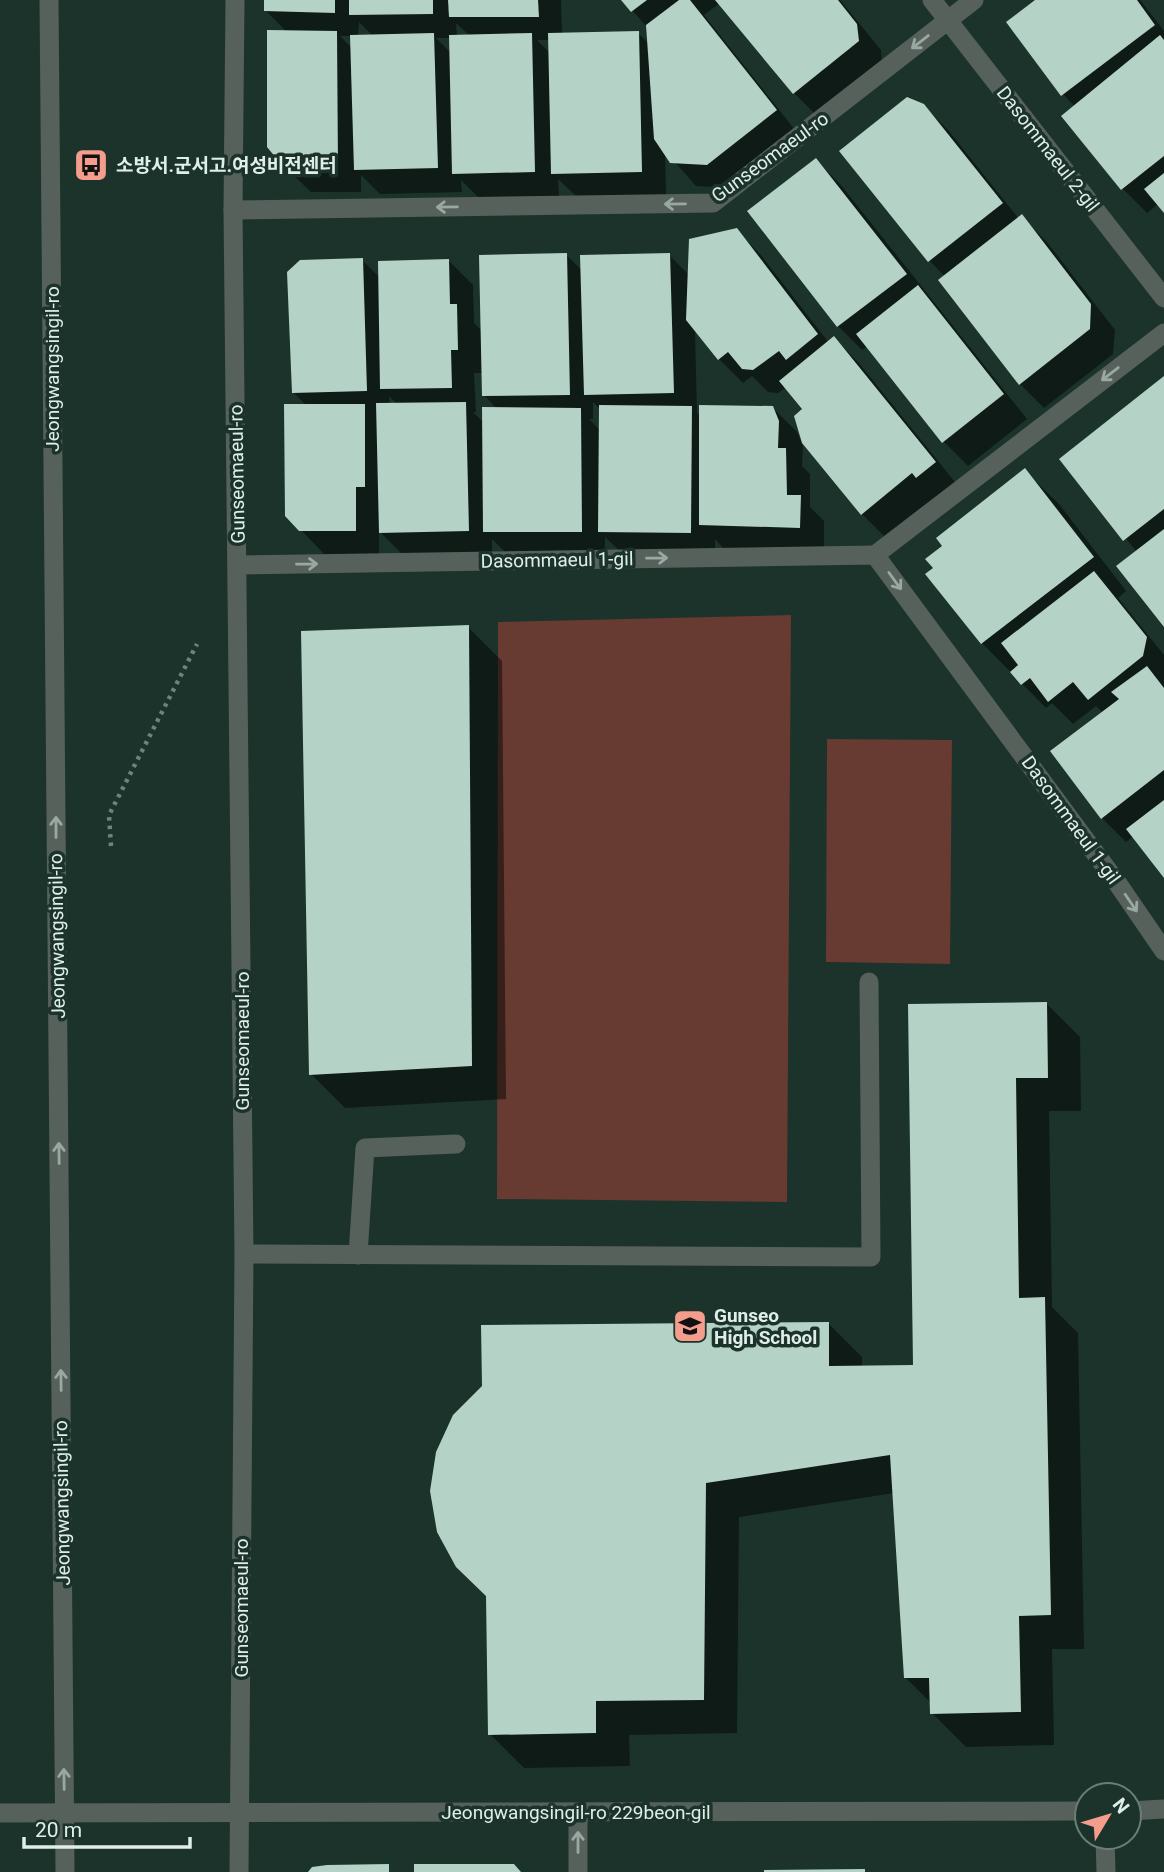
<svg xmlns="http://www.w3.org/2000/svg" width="1164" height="1872" viewBox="0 0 1164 1872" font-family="Roboto,'Noto Sans KR',sans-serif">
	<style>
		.green { fill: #673a32 }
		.shadow { fill: #0007; fill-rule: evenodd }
		.building { fill: #b5d2c6 }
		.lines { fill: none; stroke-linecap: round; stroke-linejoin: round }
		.path { stroke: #6e837b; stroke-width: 4.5; stroke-dasharray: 3.5 5; stroke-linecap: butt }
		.service { stroke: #56615c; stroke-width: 19 }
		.minor { stroke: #56615c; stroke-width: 19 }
		.tertiary { stroke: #56615c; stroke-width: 19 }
		.oneway { stroke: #9aa8a2 }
		.labels { text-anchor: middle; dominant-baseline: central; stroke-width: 7; stroke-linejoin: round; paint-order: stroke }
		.street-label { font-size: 19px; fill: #dfeee8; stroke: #1b332a }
		.poi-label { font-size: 19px; font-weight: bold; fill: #dfeee8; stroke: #1b332a; text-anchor: start }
	</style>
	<rect width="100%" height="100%" fill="#1b332a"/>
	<g class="green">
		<polygon points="791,615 787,1202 497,1199 498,622"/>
		<polygon points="827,739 952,740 950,964 826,962"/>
	</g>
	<g class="shadow">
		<path d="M 266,0 L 561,0 L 562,34 L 638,33 L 649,44 L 648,28 L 623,0 L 840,0 L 881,50 L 882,65 L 818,117 L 794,93 L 720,3 L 704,15 L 799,135 L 732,188 L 696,186 L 665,151 L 666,195 L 577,197 L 558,179 L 559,196 L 478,197 L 461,180 L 462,192 L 380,194 L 361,175 L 361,192 L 311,192 L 286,168 L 287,32 L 266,11 ZM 359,22 L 373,36 L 358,36 ZM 456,23 L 470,36 L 457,36 ZM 340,36 L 352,36 L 353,49 ZM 436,38 L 451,38 L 451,53 ZM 537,40 L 550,40 L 550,53 Z"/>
		<polygon points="1038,0 1140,0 1164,31 1164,211 1158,204 1147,213 1123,189 1064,117 1075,107 1063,94"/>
		<polygon points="923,105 948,130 1019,219 1022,217 1046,241 1115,330 1113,354 1044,408 1020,384 945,277 930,261 841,151"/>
		<polygon points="816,160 840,184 1027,419 968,466 944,442 868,346 862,350 838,326"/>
		<path d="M 736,230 L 760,254 L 829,343 L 834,338 L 858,362 L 959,487 L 886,538 L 862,514 L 805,409 L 787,387 L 778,393 L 768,392 L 752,376 L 743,383 L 719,359 L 695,328 L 697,413 L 701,417 L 773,408 L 797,432 L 803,446 L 802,466 L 810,474 L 810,507 L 824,521 L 824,551 L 724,549 L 715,539 L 715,556 L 624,555 L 605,537 L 605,556 L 509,556 L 492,539 L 492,555 L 404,556 L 379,531 L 379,555 L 325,555 L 301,530 L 307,406 L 294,393 L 362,260 L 380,278 L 449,261 L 473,285 L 474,323 L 483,332 L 566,255 L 583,271 L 669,255 L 689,275 ZM 474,373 L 483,373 L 484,395 L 497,409 L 484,423 L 473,412 L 476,412 ZM 389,396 L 398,405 L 390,405 ZM 593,402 L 600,409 L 600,430 L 589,419 L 593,419 Z"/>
		<polygon points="1164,378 1164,625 1137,552 1061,460"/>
		<polygon points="1025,471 1059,504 1126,591 1118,598 1164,655 1164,876 1134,836 1126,842 1102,818 1052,751 1103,713 1096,706 1073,724 1052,703 1046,708 982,643"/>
		<polygon points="468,627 502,661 506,1099 345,1108 311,1074"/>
		<polygon points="1046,1003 1080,1037 1081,1111 1049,1111 1052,1307 1078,1333 1084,1649 1052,1649 1054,1745 966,1747 932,1713 932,1704 905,1677 894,1493 739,1517 737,1733 629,1735 630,1766 524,1768 490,1734 828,1323 862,1357 862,1367 915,1367 910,1006"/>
	</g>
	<g class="building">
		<polygon points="264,0 335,0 335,13 264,11"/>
		<polygon points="349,0 433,0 433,14 349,15"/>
		<polygon points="448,0 538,0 539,17 449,17"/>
		<polygon points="621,0 647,0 631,12"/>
		<polygon points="679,0 690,0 777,110 707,165 670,163 654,139 646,25"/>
		<polygon points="715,0 838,0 857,24 859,41 793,94"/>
		<polygon points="1035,0 1137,0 1155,25 1061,96 1006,22"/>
		<polygon points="267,30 337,31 338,169 285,169 267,147"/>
		<polygon points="639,31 642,172 551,174 548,33"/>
		<polygon points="434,33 438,168 354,170 350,35"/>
		<polygon points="532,33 535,172 452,174 449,35"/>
		<polygon points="1160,35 1164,40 1164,156 1121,190 1061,116"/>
		<polygon points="907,97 924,104 1003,203 928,262 839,151"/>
		<polygon points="816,158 907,274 837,327 747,211"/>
		<polygon points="1164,173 1164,213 1144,189"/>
		<polygon points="1022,214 1091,304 1090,329 1019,385 938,280"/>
		<polygon points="737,228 818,334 786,360 779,351 753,370 742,369 728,352 718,360 686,320 689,239"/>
		<polygon points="567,253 570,395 482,396 479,255"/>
		<polygon points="670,253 674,393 584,395 580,255"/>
		<polygon points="363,258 367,391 292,393 287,272 300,260"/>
		<polygon points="449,259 450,304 457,304 458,350 451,350 452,388 380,389 378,261"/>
		<polygon points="918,285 1004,394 942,443 856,334"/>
		<polygon points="834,336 936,462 916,478 912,473 861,515 802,443 794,416 802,409 779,381"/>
		<polygon points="1164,376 1164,509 1123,541 1059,459"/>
		<polygon points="466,402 469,531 379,533 376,403"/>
		<polygon points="284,404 365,404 365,487 356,487 356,531 299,531 285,516"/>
		<polygon points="599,405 692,406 691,533 598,532"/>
		<polygon points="699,405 773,406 779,421 778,448 786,448 787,495 801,495 800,528 699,525"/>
		<polygon points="482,407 581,408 582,532 483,532"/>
		<polygon points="1025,468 1094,557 981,644 925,574 933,568 925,559 942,546 936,538"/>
		<polygon points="1164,529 1164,627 1116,566"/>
		<polygon points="1094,571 1147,637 1143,656 1088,700 1073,682 1048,702 1030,678 1021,685 1010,672 1018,665 1001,643"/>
		<polygon points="469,625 472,1066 309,1075 301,631"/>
		<polygon points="1147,666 1164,688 1164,770 1101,819 1050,751 1119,699 1111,692"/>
		<polygon points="1164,800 1164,878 1126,829"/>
		<polygon points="1047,1002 1048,1078 1016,1078 1019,1298 1045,1297 1051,1615 1019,1616 1021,1712 930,1714 929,1678 904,1678 890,1455 706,1483 704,1700 596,1701 596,1733 488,1735 486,1596 456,1567 437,1532 430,1491 436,1452 453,1415 482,1386 481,1325 829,1322 829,1366 913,1365 908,1004"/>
		<polygon points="389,1864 389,1872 308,1872 312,1867 327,1865"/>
		<polygon points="414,1864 514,1864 521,1872 414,1872"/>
		<polygon points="865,1869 865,1872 764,1872 764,1870"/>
	</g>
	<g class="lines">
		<polyline class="path" points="111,846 109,815 197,644"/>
		<g class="service">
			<polyline points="244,1254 871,1257 869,982"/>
			<polyline points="358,1255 365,1148 456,1144"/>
		</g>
		<g class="minor">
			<polyline points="235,0 233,210 244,1254 239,1872"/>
			<polyline points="932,0 1164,298"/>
			<polyline points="233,210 713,203 974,0"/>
			<polyline points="875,555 1164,333"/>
			<polyline points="239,565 875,555 1118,884 1164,951"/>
			<polyline points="578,1812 578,1872"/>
			<polyline points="1105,1837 1106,1872"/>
		</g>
		<g class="tertiary">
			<polyline points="49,0 65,1872"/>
			<polyline points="1129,1811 1164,1809"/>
			<polyline points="0,1813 1087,1811"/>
		</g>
	</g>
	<defs><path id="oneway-shaft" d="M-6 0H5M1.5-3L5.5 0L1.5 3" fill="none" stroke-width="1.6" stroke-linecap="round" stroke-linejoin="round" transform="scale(1.75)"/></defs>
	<g class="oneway">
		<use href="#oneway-shaft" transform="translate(920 42) rotate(142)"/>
		<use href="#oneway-shaft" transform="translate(675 204) rotate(179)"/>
		<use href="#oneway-shaft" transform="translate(447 207) rotate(179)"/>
		<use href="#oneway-shaft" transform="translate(1110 374) rotate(142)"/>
		<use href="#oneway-shaft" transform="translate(657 558) rotate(-1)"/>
		<use href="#oneway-shaft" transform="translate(307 564) rotate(-1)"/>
		<use href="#oneway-shaft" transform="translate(895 581) rotate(54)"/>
		<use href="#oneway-shaft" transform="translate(56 827) rotate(-90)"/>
		<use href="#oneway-shaft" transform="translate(1131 903) rotate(56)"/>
		<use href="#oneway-shaft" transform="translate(59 1153) rotate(-91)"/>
		<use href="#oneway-shaft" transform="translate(61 1380) rotate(-91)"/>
		<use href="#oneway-shaft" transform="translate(64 1779) rotate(-91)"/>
		<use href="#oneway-shaft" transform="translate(578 1842) rotate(-90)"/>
	</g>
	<defs>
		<g id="bus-square" transform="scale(1.75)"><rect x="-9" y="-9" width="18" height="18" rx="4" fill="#f49d8c" stroke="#1b332a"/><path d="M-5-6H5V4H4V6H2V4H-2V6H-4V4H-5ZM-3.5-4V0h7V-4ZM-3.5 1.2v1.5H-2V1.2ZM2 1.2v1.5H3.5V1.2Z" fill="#111"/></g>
		<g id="school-square" transform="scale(1.75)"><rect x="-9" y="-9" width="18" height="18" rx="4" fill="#f49d8c" stroke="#1b332a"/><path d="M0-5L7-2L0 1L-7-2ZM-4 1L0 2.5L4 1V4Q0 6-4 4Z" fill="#111"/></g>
	</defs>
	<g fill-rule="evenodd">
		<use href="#bus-square" x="91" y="165"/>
		<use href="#school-square" x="690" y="1326"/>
	</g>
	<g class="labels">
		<g class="street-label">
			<text transform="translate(1048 149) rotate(52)">Dasommaeul 2-gil</text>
			<text transform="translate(770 157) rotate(-36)">Gunseomaeul-ro</text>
			<text transform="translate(52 369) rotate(-90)">Jeongwangsingil-ro</text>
			<text transform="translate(237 474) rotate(-91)">Gunseomaeul-ro</text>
			<text transform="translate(557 560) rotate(-1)">Dasommaeul 1-gil</text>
			<text transform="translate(1071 820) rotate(54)">Dasommaeul 1-gil</text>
			<text transform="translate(57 936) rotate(-91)">Jeongwangsingil-ro</text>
			<text transform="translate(242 1041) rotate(-90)">Gunseomaeul-ro</text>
			<text transform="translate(62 1503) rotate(-91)">Jeongwangsingil-ro</text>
			<text transform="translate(241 1608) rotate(-90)">Gunseomaeul-ro</text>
			<text x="576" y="1812">Jeongwangsingil-ro 229beon-gil</text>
		</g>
		<g class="poi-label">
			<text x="116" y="165">소방서.군서고.여성비전센터</text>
			<text x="714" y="1315">Gunseo<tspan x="714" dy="22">High School</tspan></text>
		</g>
	</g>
	<g transform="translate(1108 1816) rotate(52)"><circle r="33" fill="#1b332a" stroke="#697e76" stroke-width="2"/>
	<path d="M0-5L12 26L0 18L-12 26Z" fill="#f49d8c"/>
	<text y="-10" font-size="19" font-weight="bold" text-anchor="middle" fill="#dfeee8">N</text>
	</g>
	<path d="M24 1837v10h166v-10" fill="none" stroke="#dfeee8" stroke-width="3.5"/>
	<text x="35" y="1837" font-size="21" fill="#dfeee8" stroke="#1b332a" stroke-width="5" paint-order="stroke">20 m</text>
</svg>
